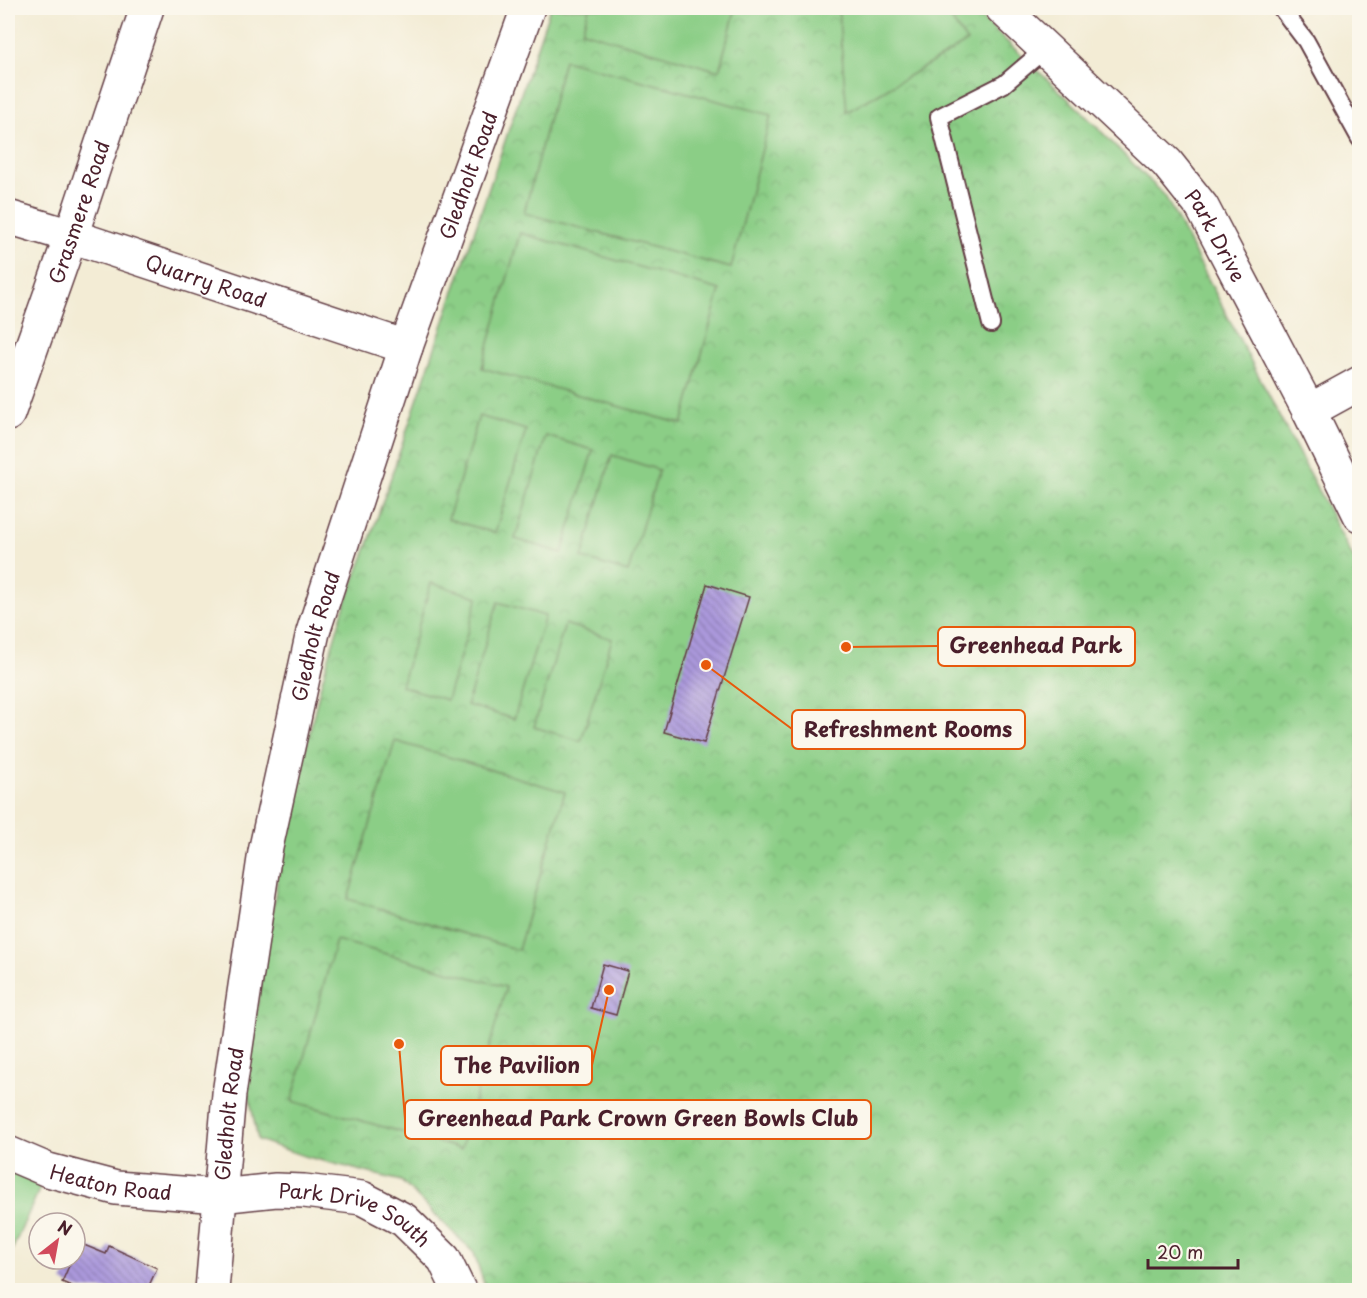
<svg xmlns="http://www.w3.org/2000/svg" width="1367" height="1298" viewBox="0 0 1367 1298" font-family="'Playpen Sans',sans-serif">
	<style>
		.park { fill: url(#park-crowns); stroke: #6a7658; stroke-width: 1.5 }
		.pitch { fill: #8bce86; stroke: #6a7658; stroke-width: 1.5 }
		.building { fill: url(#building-back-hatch) }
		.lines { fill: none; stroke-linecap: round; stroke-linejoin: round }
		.lane-casing { stroke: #633e44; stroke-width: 20 }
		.street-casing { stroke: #633e44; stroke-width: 36 }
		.secondary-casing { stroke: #633e44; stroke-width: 36 }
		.lane { stroke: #fff; stroke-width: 16 }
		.street { stroke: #fff; stroke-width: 33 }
		.secondary { stroke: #fff; stroke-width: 33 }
		.labels { text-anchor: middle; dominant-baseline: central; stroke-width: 4.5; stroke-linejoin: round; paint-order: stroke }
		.street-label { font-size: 20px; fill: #4a1f2b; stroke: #fbf7ec }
		.leader { fill: none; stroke: #e8590c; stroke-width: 2 }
		.callout-dot { fill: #e8590c; stroke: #fbf7ec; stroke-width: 2 }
		.callout { fill: #fbf7ec; stroke: #e8590c; stroke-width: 2 }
		.callout-label { font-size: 21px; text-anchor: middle; font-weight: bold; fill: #4a1f2b }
	</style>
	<defs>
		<pattern id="park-crowns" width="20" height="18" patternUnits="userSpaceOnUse" patternTransform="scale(1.5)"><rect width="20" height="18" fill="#8bce86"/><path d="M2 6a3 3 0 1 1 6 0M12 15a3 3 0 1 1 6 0" fill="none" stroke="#79b074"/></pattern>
		<pattern id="building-back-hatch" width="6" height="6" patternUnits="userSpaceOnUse" patternTransform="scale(1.5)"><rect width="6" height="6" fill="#ab99dc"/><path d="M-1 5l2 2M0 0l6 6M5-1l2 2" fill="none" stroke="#8d7cb3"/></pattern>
	</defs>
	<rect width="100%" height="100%" fill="#fbf7ec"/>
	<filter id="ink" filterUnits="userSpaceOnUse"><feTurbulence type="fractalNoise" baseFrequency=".0167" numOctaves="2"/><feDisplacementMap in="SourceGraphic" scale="12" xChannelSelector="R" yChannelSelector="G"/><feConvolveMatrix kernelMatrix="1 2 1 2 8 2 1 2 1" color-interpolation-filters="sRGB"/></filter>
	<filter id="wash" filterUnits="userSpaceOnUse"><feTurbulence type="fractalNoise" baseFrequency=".008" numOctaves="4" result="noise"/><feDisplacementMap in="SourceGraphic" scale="24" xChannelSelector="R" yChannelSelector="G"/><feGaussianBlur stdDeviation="1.35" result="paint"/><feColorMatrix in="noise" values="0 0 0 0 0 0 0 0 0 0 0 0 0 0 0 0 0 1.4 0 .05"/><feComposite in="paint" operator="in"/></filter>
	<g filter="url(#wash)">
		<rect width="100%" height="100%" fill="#f3ecd5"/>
		<polygon class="park" points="550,8 971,8 1080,110 1165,196 1359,569 1359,1290 486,1290 474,1253 401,1181 304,1156 258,1140 247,1086 256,1015 283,844 321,684 343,610 370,539"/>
		<g class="pitch">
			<polygon points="589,8 736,8 719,71 582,31"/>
			<polygon points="838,8 943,8 967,42 847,112"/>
			<polygon points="564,60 771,115 731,268 524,213"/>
			<polygon points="520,233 720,290 682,424 482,368"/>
			<polygon points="479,416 526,430 495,533 448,519"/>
			<polygon points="546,436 593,450 562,553 515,539"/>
			<polygon points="612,455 659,470 628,572 582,558"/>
			<polygon points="431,583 478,597 447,700 401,686"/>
			<polygon points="498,602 545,616 514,719 467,705"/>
			<polygon points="565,624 612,639 581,741 534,727"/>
			<polygon points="395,741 565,792 518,950 348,899"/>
			<polygon points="336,940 506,987 461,1149 292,1101"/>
			<polygon points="8,1153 48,1170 8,1259"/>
		</g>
		<g id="blocks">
			<g class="building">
				<polygon points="707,584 749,597 704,743 664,732"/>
				<polygon points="603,964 628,971 616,1015 591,1008"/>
				<polygon points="79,1243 106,1254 109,1246 157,1268 147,1290 81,1290 62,1282 72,1259 75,1259 75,1251"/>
			</g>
		</g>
	</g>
	<g filter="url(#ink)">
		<use href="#blocks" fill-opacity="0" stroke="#633e44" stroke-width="1.5"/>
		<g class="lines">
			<g class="lane-casing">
				<g id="lane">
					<polyline points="1281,8 1306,41 1360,139"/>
					<polyline points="991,324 939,117 1004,84 1045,49"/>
				</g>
			</g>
			<g class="street-casing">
				<g id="street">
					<path id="s1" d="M 1002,8 L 1167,163 L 1202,207 L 1309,411 L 1360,515"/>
					<path id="s2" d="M 8,217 L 71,236 L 406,347"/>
					<polyline points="1309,411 1360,383"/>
					<path id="s3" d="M 8,414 L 71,236 L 147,8"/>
					<path id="s4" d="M 220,1196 L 276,1190 L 304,1191 L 362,1198 L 404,1220 L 444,1259 L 459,1290"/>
				</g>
			</g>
			<g class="secondary-casing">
				<g id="secondary">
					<path id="s5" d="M 8,1153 L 48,1170 L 116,1188 L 220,1196"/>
					<path id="s6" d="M 212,1290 L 229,1094 L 265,852 L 313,632 L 406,347 L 528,8"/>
				</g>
			</g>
			<use href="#lane" class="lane"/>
			<use href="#street" class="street"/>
			<use href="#secondary" class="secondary"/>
		</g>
	</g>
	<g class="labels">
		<g class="street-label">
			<text stroke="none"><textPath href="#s6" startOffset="1149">Gledholt Road</textPath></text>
			<text stroke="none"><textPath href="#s3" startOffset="214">Grasmere Road</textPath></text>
			<text stroke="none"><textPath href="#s1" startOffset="314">Park Drive</textPath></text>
			<text stroke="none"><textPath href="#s2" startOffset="208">Quarry Road</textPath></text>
			<text stroke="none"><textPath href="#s6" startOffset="663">Gledholt Road</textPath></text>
			<text stroke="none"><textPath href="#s6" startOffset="177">Gledholt Road</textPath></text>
			<text stroke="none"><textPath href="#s5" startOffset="108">Heaton Road</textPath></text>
			<text stroke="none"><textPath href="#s4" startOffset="141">Park Drive South</textPath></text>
		</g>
	</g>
	<path class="leader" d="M846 647L938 646M706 665L792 729M609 990L592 1065M399 1044L405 1119"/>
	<g class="callout-dot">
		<circle cx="846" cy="647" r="6"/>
		<circle cx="706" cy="665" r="6"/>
		<circle cx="609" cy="990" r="6"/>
		<circle cx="399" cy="1044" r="6"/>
	</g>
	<g class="callout">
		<rect x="938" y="627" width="197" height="39" rx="6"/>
		<rect x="792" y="710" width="233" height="39" rx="6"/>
		<rect x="441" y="1046" width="151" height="39" rx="6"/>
		<rect x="405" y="1100" width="466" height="39" rx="6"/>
	</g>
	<g class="callout-label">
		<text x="1036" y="653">Greenhead Park</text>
		<text x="908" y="737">Refreshment Rooms</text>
		<text x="517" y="1073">The Pavilion</text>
		<text x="638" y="1126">Greenhead Park Crown Green Bowls Club</text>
	</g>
	<rect width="1367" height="1298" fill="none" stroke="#fbf7ec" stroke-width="30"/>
	<g transform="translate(57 1241) rotate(31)"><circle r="28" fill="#fbf7ec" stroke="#b4a19f" stroke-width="1.5"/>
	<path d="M0-4.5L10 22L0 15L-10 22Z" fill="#d1495b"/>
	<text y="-9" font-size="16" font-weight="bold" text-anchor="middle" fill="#4a1f2b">N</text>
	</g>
	<path d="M1148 1259v9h90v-9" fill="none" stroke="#4a1f2b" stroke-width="3"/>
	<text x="1157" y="1259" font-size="18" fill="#4a1f2b" stroke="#fbf7ec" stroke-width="4.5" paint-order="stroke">20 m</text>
</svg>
